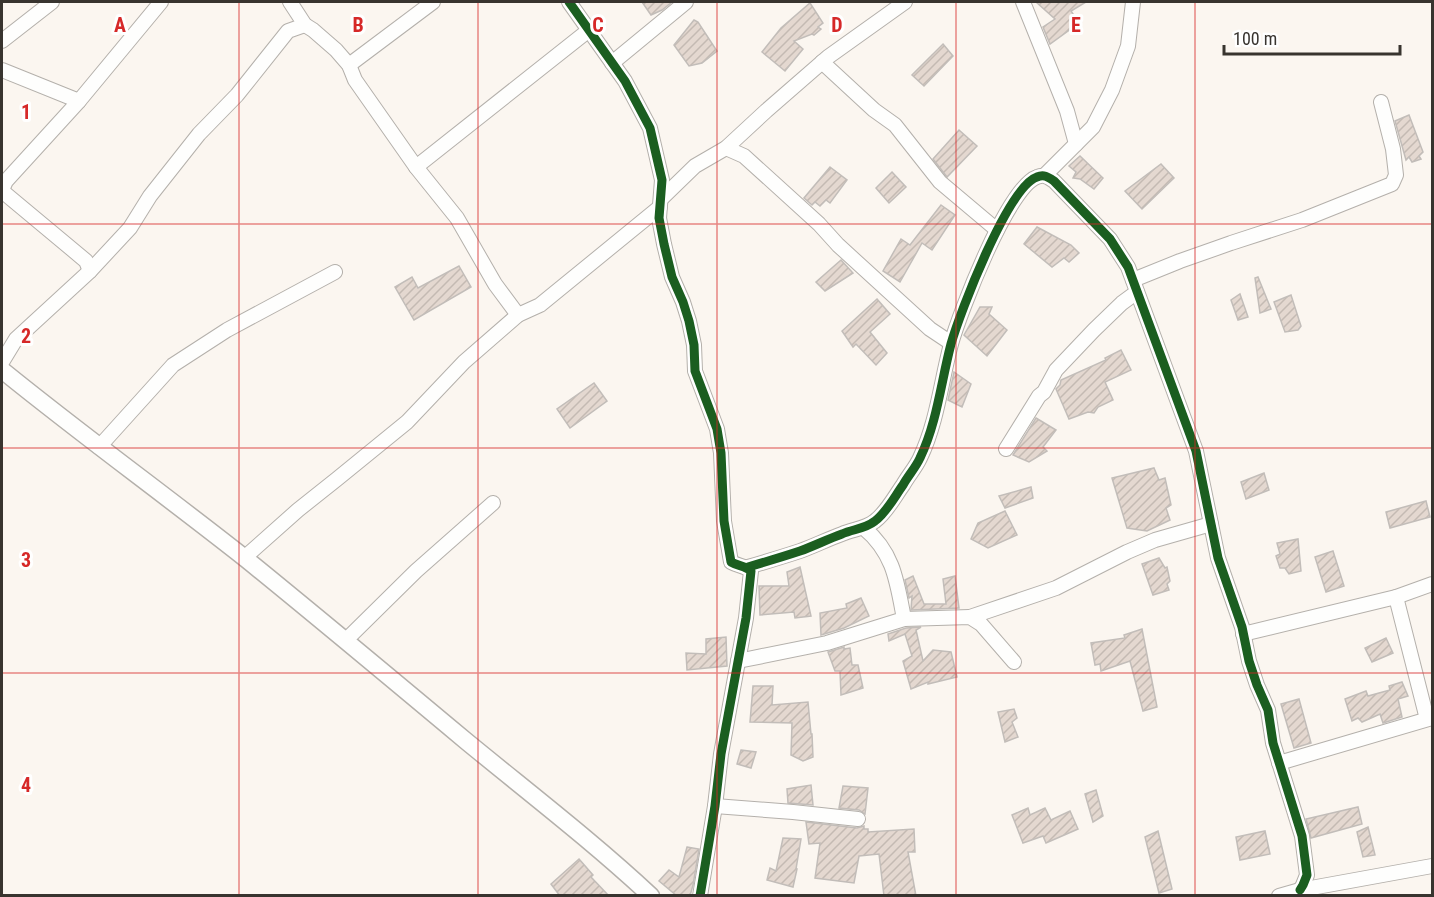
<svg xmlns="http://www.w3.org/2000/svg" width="1434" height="897" viewBox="0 0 1434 897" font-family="'Roboto Condensed',sans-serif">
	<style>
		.building { fill: url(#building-hatch); stroke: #c2bdb9; stroke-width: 1.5 }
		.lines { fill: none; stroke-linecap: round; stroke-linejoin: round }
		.minor-casing { stroke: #b4b0ab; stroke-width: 16 }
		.tertiary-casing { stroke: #b4b0ab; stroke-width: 19 }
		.minor { stroke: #fefefd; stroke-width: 14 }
		.tertiary { stroke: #fefefd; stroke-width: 16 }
		.cycleway-casing { stroke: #fff; stroke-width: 13 }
		.cycleway { stroke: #1b5e20; stroke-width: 9 }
		.grid { fill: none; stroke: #d62828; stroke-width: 1.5; stroke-opacity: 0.55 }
		.grid-label { font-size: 20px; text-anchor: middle; font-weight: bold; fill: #d62828; stroke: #fff; stroke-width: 6; stroke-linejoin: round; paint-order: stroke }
	</style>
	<defs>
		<pattern id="building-hatch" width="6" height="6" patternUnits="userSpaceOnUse" patternTransform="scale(1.5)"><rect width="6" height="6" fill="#e4d8d0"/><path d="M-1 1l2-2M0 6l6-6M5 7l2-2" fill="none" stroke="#c4bab3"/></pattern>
	</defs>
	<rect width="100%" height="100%" fill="#fbf6f0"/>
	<g class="building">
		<polygon points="642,2 672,2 662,10 651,15"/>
		<polygon points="1036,2 1086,2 1071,11 1079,23 1050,44 1043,27 1055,19"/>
		<polygon points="810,3 823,23 818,27 821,29 814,35 812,34 794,41 803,49 785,71 762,52 781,28"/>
		<polygon points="694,20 698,22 717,51 702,63 689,66 674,45"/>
		<polygon points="943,44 953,56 924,86 912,75"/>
		<polygon points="1409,115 1423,152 1419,156 1421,159 1412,162 1409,157 1406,160 1395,121"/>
		<polygon points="959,130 977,146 947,177 933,159"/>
		<polygon points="1080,156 1103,178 1094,189 1080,179 1073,178 1076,172 1069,166"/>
		<polygon points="1161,164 1174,178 1142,209 1125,191"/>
		<polygon points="830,167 847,180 830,203 826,200 820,206 815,202 812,205 804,198"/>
		<polygon points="892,172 906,187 889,203 876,188"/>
		<polygon points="941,205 955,215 932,250 922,243 900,282 883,271 901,239 910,245"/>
		<polygon points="1037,227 1071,245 1079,253 1069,262 1064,258 1052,267 1024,244"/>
		<polygon points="841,260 853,273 825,291 816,282"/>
		<polygon points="459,266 471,287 414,320 395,287 412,277 418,288"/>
		<polygon points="1258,277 1271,309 1260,313 1255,278"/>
		<polygon points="1240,294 1248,317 1238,320 1231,300"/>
		<polygon points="1291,295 1301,326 1298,330 1285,332 1274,302"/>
		<polygon points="877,299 890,314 870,332 887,353 876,365 856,344 853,347 842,331"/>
		<polygon points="980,307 992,307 989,314 1007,330 987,356 964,335"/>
		<polygon points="1121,350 1131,370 1105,382 1113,400 1098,407 1094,413 1088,412 1069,419 1056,389 1060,385 1061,380 1106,360 1105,358"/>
		<polygon points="954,372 971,384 962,407 948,400"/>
		<polygon points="594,383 607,401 570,428 557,409"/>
		<polygon points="1036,418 1056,430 1043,447 1047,451 1029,462 1013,455"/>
		<polygon points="1154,468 1159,480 1165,478 1171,505 1166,508 1170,520 1147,531 1127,528 1112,478"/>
		<polygon points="1264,473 1269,490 1246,499 1241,482"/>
		<polygon points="1031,487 1033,498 1005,508 999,496"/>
		<polygon points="1426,501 1430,517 1390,528 1386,512"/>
		<polygon points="1005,511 1017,535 988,548 971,539 978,523"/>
		<polygon points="1298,539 1301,571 1289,574 1285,568 1280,568 1276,556 1280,554 1277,543"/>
		<polygon points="1333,551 1344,586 1326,592 1315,557"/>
		<polygon points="1159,558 1165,568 1167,567 1170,581 1167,584 1169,590 1153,595 1142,564"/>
		<polygon points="800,567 811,616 795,618 794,612 760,615 759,586 789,586 787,572"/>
		<polygon points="913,576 924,604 946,604 943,579 955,576 959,608 911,610 912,596 909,598 905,580"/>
		<polygon points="861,598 869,616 844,628 821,635 820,613 847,608 846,604"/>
		<polygon points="921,627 916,630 923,661 933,650 951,652 957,677 928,684 928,682 911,689 903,661 912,656 905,634 889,641 888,634 906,628"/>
		<polygon points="1142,629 1157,707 1143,711 1130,661 1101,671 1100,664 1095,665 1091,643 1125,638 1124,635"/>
		<polygon points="726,637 727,666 687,670 686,653 706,654 706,639"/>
		<polygon points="1386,638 1393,653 1372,662 1365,648"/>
		<polygon points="844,647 844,649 850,648 852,665 858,665 863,688 841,695 840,671 835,671 828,652"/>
		<polygon points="1402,682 1408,696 1398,699 1402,717 1383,723 1380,714 1362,722 1358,718 1352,721 1345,699 1366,691 1368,696 1390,690 1389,686"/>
		<polygon points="753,686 773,686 772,705 808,702 811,734 812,734 813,757 803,761 791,755 792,723 750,722"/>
		<polygon points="1299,699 1311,743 1294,748 1281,704"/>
		<polygon points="1014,709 1017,718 1012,722 1018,737 1005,742 998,712"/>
		<polygon points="741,750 756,752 751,768 737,764"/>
		<polygon points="811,785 813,805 788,803 787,789"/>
		<polygon points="843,786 868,788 865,814 859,810 839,808"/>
		<polygon points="1096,790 1103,816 1093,822 1085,794"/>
		<polygon points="1358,807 1362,824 1311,838 1306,819"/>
		<polygon points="1028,808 1030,815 1045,808 1051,820 1070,811 1078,829 1046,843 1043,836 1023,843 1012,815"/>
		<polygon points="806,822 857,828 864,826 864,829 868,829 868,832 914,829 915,852 908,852 916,896 884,896 879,854 859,856 854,883 815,878 820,843 809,844"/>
		<polygon points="1368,827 1375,855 1363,857 1357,832"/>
		<polygon points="1158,831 1172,889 1159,893 1145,837"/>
		<polygon points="1265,831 1270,854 1240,860 1236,837"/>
		<polygon points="783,838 801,839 796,869 797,869 793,887 767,880 770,868 776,871"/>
		<polygon points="687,847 699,849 693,885 690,896 677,896 659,881 669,870 679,877"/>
		<polygon points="579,859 593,875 591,877 609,896 560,896 551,884"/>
	</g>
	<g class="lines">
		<g class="minor-casing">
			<g id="minor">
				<polyline points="290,2 305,25 313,30 336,50 349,65 355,80 416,167 457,218 495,284 518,315"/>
				<path d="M 569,2 L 625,81 L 650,128 L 662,180 L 659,218 L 664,244 L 672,277 L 683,302 L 689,321 L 694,345 L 695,371 L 717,429 L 721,453 L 724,521 L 731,562 C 738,566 746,566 751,571 L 746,618 L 721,754 L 715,806 L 700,896"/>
				<polyline points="1023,2 1067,111 1076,144"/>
				<polyline points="2,41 52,2"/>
				<polyline points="822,62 874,110 895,125 940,182 997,230"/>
				<polyline points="612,63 686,2"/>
				<polyline points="349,65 433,2"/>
				<polyline points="2,70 79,101"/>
				<polyline points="726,148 744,156 819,224 838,245 930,329 951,343"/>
				<polyline points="416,167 589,30"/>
				<polyline points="1045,175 1093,127 1112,90 1128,46 1133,2"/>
				<polyline points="2,190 6,181 79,101 161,2"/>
				<polyline points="2,191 86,261 90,271"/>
				<polyline points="661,199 695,166 726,148 766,111 828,57 905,2"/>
				<polyline points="1133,280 1180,261 1231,243 1302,220 1392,184 1396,175 1393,149 1381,102"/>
				<polyline points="2,362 16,339 90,271 130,228 150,196 199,134 237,95 288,31 305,25"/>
				<polyline points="99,447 173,365 227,330 335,272"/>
				<polyline points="1006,449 1039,396 1044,392 1056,370 1094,330 1122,303 1137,292"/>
				<polyline points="244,558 298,510 337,479 407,422 464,362 518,315 540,305 660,207"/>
				<path d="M 748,567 C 765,562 782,557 800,551 C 814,546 828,539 842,534 C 853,529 865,529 875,521 C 887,512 895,496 903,485 C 908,476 916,467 920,458 C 937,423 941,382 951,344 C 960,312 1008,187 1037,177 C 1044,174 1048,177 1054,181 L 1110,239 L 1128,267 L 1196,451 L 1218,558 L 1242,627 L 1249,661 L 1257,685 L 1268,710 L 1273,743 L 1302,836 L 1307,875 L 1303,885 L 1300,890"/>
				<polyline points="1396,597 1427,719"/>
				<polyline points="970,617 1056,588 1127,552 1155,540 1211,524"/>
				<polyline points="904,619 970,617 981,624 1014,662"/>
				<polyline points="1243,634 1396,597 1432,584"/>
				<polyline points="346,640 416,571 493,503"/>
				<path d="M 738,661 L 827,643 L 904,619 C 897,582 894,553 864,528"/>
				<polyline points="1279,763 1432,718"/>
				<polyline points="715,806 793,812 858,819"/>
				<polyline points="1279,896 1300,890 1432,866"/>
			</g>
		</g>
		<g class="tertiary-casing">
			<path id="tertiary" d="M 2,370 C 82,435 165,495 246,559 C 320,619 393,680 466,741 C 528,792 592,841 651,896"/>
		</g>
		<use href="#minor" class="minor"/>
		<use href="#tertiary" class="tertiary"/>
		<g class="cycleway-casing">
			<g id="cycleway">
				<path d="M 569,2 L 625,81 L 650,128 L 662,180 L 659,218 L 664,244 L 672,277 L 683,302 L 689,321 L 694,345 L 695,371 L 717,429 L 721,453 L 724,521 L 731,562 C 738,566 746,566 751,571 L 746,618 L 721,754 L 715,806 L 700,896"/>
				<path d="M 748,567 C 765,562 782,557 800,551 C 814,546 828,539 842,534 C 853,529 865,529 875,521 C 887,512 895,496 903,485 C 908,476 916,467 920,458 C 937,423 941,382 951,344 C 960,312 1008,187 1037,177 C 1044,174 1048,177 1054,181 L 1110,239 L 1128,267 L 1196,451 L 1218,558 L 1242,627 L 1249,661 L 1257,685 L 1268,710 L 1273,743 L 1302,836 L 1307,875 L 1303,885 L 1300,890"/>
			</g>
		</g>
		<use href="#cycleway" class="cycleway"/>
	</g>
	<path class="grid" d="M 239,2 L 239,896M 478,2 L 478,896M 717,2 L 717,896M 956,2 L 956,896M 1195,2 L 1195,896M 2,224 L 1432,224M 2,448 L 1432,448M 2,673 L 1432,673"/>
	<g class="grid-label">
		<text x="120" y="32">A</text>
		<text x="358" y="32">B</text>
		<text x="598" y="32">C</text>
		<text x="837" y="32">D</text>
		<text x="1076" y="32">E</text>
		<text x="26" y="119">1</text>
		<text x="26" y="343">2</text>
		<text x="26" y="567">3</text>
		<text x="26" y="792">4</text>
	</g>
	<rect width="1434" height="897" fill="none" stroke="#38342f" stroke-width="6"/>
	<path d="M1224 45v9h176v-9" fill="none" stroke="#38342f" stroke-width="3"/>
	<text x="1233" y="45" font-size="18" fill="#38342f" stroke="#ffffff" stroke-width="4.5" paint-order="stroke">100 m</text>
</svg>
